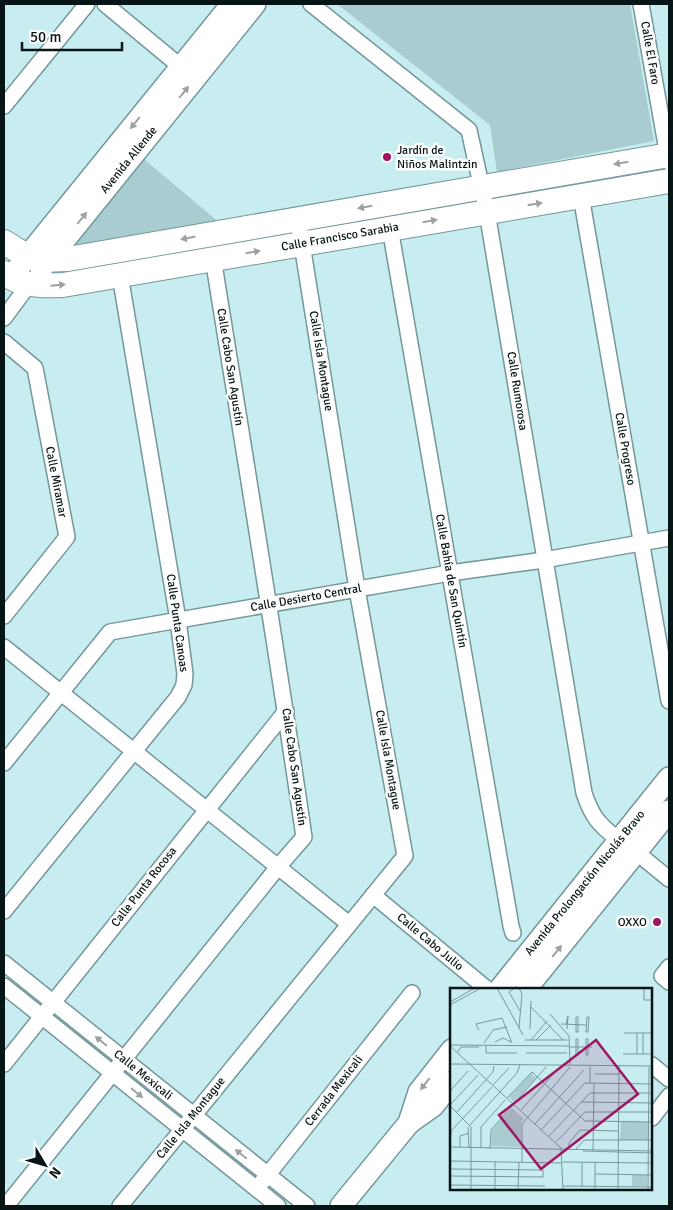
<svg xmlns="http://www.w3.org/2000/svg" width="673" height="1210" viewBox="0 0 673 1210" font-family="Signika,sans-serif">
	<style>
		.green { fill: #a8cccf }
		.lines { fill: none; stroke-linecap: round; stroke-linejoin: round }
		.street-casing { stroke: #73979a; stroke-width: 18 }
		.secondary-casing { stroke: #73979a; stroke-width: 24 }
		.primary-casing { stroke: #73979a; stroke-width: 26 }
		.street { stroke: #fff; stroke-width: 15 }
		.secondary { stroke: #fff; stroke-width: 21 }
		.primary { stroke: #fff; stroke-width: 24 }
		.oneway { fill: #9ca1a2 }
		.poi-dot { fill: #9e1664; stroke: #fff; stroke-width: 2 }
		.labels { text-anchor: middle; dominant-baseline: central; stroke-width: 5; stroke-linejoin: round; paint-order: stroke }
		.street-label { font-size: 12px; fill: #071516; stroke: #fff }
		.poi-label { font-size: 12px; fill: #071516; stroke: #fff; text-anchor: start }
		.inset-road { fill: none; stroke: #7a9799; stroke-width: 1 }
		.view { fill: #9e1664; fill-opacity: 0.15; stroke: #9e1664; stroke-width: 2.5 }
		.inset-edge { fill: none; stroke: #071516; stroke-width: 2.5 }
	</style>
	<rect width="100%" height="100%" fill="#c7edf1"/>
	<g class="green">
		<polygon points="337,4 630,4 654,141 497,172 490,125"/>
		<polygon points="139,155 221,224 60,250"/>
	</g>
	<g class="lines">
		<g class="street-casing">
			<g id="street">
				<polyline points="105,4 181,67"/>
				<path d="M 311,4 L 469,130 L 487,212 L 584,793 C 592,817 599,825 619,840"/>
				<polyline points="641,4 669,162"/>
				<polyline points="4,106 87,4"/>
				<polyline points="581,196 669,701"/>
				<polyline points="390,228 511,926 513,933"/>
				<polyline points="4,318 30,283"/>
				<polyline points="4,342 35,368 67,537 4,616"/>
				<polyline points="4,647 349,924"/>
				<polyline points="4,763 110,632 450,573 544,560 669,538"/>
				<polyline points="636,852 669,879"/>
				<polyline points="373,895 487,989"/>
				<polyline points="4,911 178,697 184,685 185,674 178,620 120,275"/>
				<polyline points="4,963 307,1206"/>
				<polyline points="669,967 662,976 669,982"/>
				<polyline points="4,986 278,1206"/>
				<polyline points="4,1064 286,711"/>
				<polyline points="652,1065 669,1079"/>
				<polyline points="652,1118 669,1096"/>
				<polyline points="262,1182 412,993"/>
				<path d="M 6,1206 L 278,867 L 304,837 C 276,644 244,451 213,258"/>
				<polyline points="120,1206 405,856 357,589 298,219"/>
			</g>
		</g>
		<g class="secondary-casing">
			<g id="secondary">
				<polyline points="41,269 255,4"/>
				<polyline points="10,278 232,4"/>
				<polyline points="500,989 669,778"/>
				<polyline points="526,989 669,811"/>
				<polyline points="409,1123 419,1092 452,1050"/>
				<polyline points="341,1206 409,1123 433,1106 452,1082"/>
			</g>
		</g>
		<g class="primary-casing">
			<g id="primary">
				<polyline points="4,242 20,252 40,260 68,259 669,155"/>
				<path d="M 4,273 C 21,286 42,286 63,285 L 669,181"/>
			</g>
		</g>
		<use href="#street" class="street"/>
		<use href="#secondary" class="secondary"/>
		<use href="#primary" class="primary"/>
	</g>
	<defs><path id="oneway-solid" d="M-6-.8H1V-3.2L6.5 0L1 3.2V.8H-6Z" transform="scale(1.25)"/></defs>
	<g class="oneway">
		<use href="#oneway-solid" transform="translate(184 92) rotate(-51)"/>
		<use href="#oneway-solid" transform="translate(135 123) rotate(129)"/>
		<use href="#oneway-solid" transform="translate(621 163) rotate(170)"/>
		<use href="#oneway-solid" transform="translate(535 204) rotate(-9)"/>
		<use href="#oneway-solid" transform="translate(365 207) rotate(170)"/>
		<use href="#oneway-solid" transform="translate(82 218) rotate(-51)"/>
		<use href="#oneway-solid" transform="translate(430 221) rotate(-10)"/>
		<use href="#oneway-solid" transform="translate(188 238) rotate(169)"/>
		<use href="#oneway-solid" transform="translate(253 252) rotate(-9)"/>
		<use href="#oneway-solid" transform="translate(58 285) rotate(-5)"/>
		<use href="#oneway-solid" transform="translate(557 951) rotate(-51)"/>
		<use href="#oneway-solid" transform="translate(101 1041) rotate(-141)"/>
		<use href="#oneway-solid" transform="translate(425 1084) rotate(128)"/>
		<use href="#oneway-solid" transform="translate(137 1093) rotate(39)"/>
		<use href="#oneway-solid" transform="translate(241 1154) rotate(-141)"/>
	</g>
	<g class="poi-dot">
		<circle cx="387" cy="157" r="5"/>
		<circle cx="657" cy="922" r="5"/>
	</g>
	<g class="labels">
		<g class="street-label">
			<text transform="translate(650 53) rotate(80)">Calle El Faro</text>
			<text transform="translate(129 160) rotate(-51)">Avenida Allende</text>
			<text transform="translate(340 237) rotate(-10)">Calle Francisco Sarabia</text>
			<text transform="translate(321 361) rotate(81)">Calle Isla Montague</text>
			<text transform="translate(230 367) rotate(81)">Calle Cabo San Agustín</text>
			<text transform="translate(517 391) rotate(81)">Calle Rumorosa</text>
			<text transform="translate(625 449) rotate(80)">Calle Progreso</text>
			<text transform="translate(56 482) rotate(79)">Calle Miramar</text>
			<text transform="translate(451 581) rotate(80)">Calle Bahía de San Quintín</text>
			<text transform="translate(306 598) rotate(-10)">Calle Desierto Central</text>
			<text transform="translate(177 623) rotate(82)">Calle Punta Canoas</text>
			<text transform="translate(388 760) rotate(80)">Calle Isla Montague</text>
			<text transform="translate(294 767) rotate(82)">Calle Cabo San Agustín</text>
			<text transform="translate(585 883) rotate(-51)">Avenida Prolongación Nicolás Bravo</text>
			<text transform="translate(144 887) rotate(-52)">Calle Punta Rocosa</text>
			<text transform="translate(430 942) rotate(40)">Calle Cabo Julio</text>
			<text transform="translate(143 1075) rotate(39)">Calle Mexicali</text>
			<text transform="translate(334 1091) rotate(-52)">Cerrada Mexicali</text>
			<text transform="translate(191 1118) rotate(-51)">Calle Isla Montague</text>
		</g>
		<g class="poi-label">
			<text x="397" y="150">Jardín de<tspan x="397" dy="14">Niños Malintzin</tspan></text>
			<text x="647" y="922" text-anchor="end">OXXO</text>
		</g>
	</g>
	<g transform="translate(450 988)">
		<rect width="202" height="202" fill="#c7edf1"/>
		<path d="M 81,85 L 86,90 L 64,114 L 59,109 ZM 62,120 L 74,131 L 71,134 L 71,159 L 41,158 L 42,142 ZM 171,134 L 198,134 L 198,152 L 170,152 ZM 182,187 L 197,187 L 197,198 L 182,198 Z" fill="#a8cccf"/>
		<path class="inset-road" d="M 47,0 L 73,47M 65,0 L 59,4 L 70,23M 194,0 L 194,12 L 203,12M 0,14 L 25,0M 0,17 L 31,0M 80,18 L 113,52M 100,26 L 119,48 L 120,77M 126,29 L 128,29 L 128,44 L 126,44 ZM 137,29 L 139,29 L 138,44 L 136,44 ZM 111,36 L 137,37M 116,36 L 118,28 L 117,41M 69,40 L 72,6 L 69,0M 80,41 L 81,13M 29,42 L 26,36 L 52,30 L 62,55M 174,45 L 203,45M 126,51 L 128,51 L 128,67 L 126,67 ZM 136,51 L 138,51 L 138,67 L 136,67 ZM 75,52 L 117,52M 81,52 L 97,33M 86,52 L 101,37M 45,54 L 53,50 L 61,54M 34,55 L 43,42 L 57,39M 0,57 L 120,58M 36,57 L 36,65 L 67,65M 0,58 L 111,160 L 113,202M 120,59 L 142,59M 8,64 L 11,59 L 29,59M 76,65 L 117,65M 173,66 L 203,66M 187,66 L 187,45M 193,66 L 193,45M 0,76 L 203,78M 145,86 L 170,86M 140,95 L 140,79M 43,97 L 59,80M 0,103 L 18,83M 57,110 L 82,84 L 135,133 L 203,134M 131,114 L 203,115M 0,117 L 28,87M 0,118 L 21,139 L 21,202M 71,122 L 107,82M 7,124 L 43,84 L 44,78M 85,136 L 134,82M 20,137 L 67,85 L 70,77M 18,139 L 19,160M 91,142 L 135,95 L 203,96M 99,148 L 140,105 L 203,105M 106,154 L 135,124 L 203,124M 0,159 L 203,163M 10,159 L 10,148 L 19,145M 31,160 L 31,139 L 55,112M 0,161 L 1,143 L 42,99M 40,161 L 41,142 L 96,79M 119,161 L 119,155 L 130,142 L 168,143M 126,161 L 134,152 L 203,152M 133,163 L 203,165M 143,163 L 144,95M 0,173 L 111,175M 72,174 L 72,136 L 120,79M 113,174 L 203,175M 132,175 L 132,198M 0,181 L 93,182 L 93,189 L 0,188M 145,186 L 203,187M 0,197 L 95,198M 113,198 L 203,199M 45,202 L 45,173M 68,202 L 69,174M 145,202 L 145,175M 168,202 L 169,78M 198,202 L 199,79"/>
		<path class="view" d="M 146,52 L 188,106 L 91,181 L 49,127 Z"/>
		<rect width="202" height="202" class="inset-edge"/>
	</g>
	<rect width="673" height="1210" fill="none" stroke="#071516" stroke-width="10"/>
	<g transform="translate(45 1165) rotate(128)" stroke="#ffffff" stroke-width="4" paint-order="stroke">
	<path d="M0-4L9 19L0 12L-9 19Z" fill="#071516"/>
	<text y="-8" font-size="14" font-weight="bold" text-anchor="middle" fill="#071516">N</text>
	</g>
	<path d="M22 42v8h100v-8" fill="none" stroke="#071516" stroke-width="2.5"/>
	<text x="30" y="42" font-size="15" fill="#071516" stroke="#ffffff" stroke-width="4" paint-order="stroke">50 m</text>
</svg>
